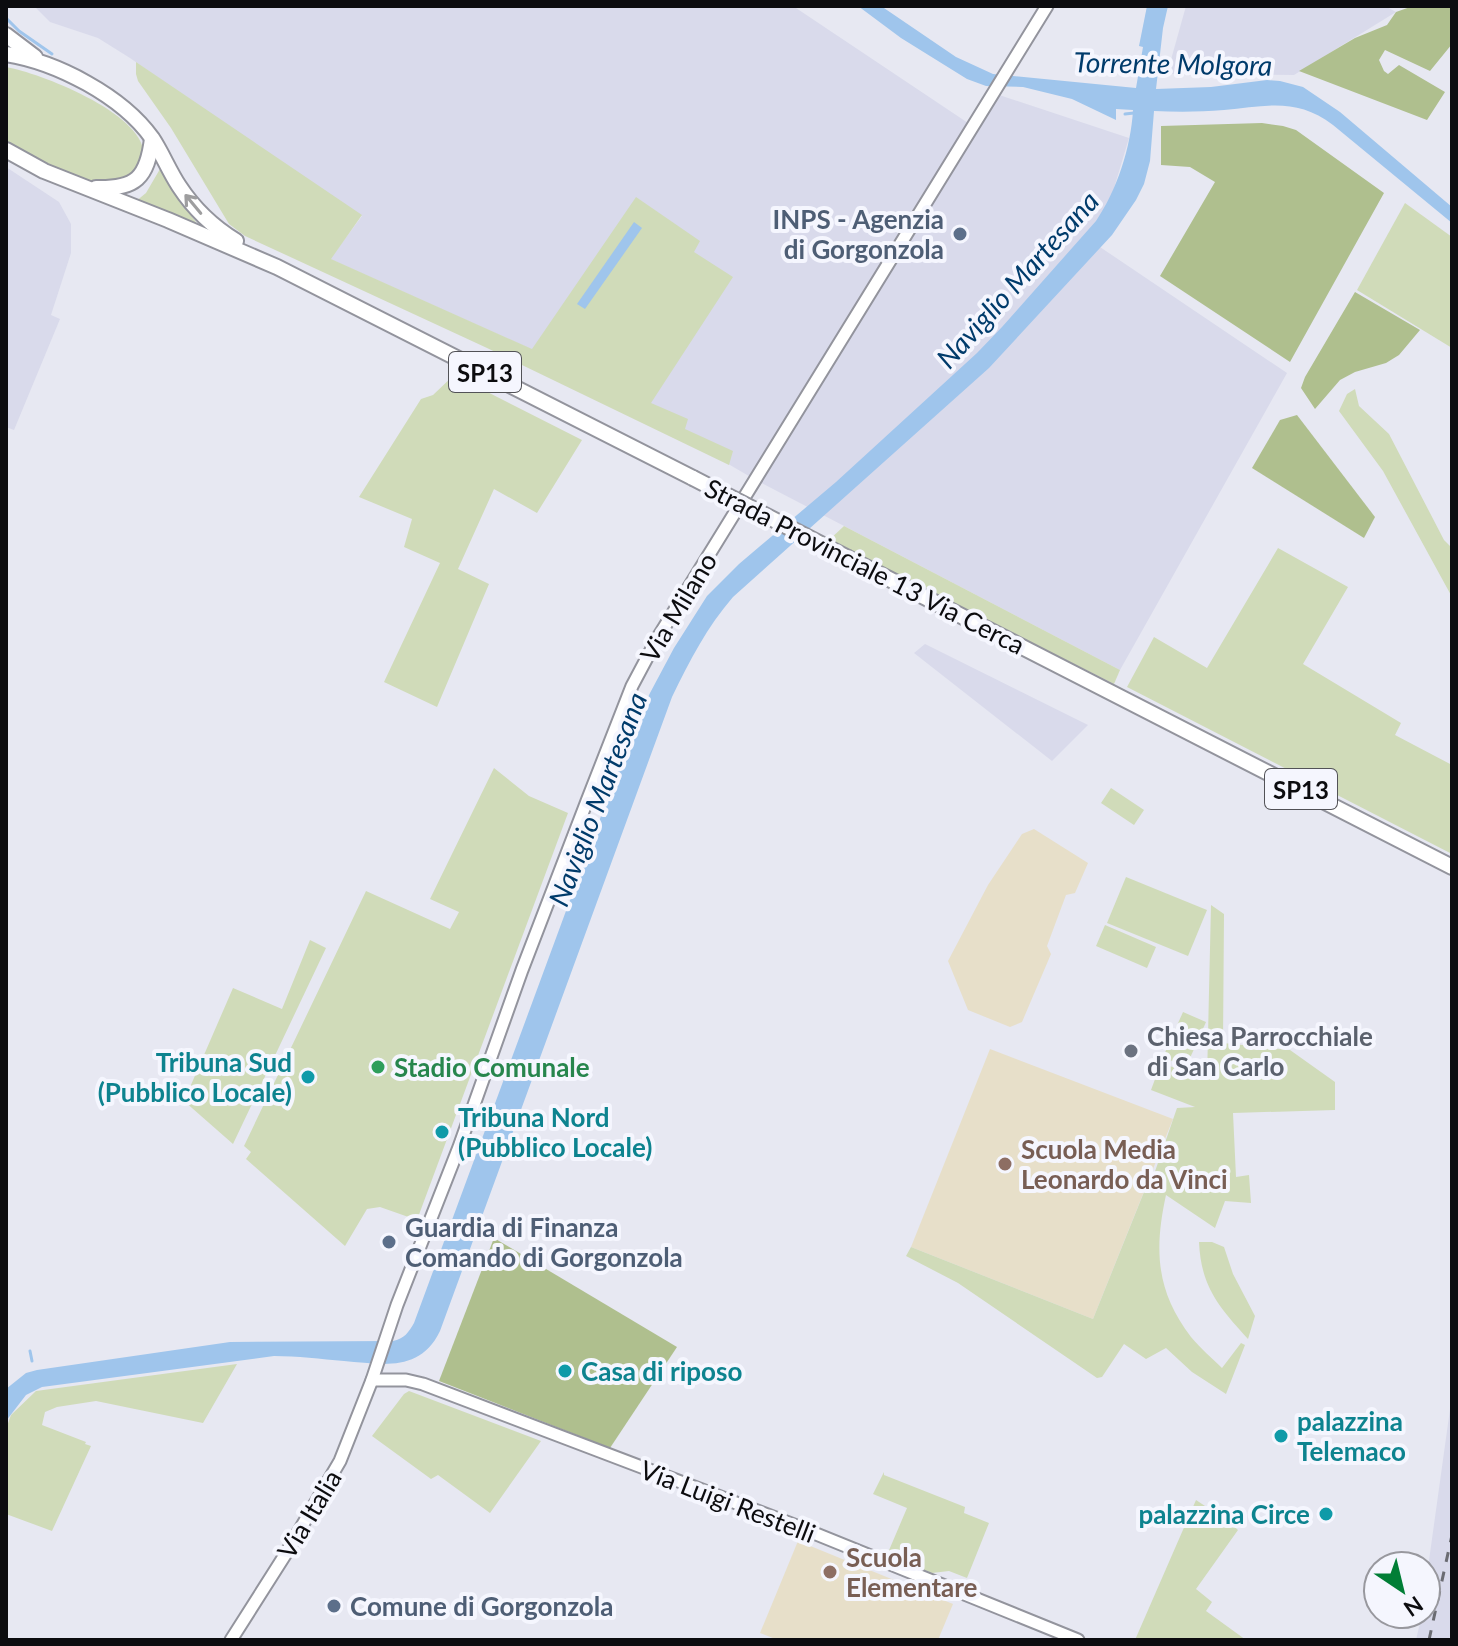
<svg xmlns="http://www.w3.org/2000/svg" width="1458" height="1646" viewBox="0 0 1458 1646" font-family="Lato,sans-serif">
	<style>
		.built { fill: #d9daeb }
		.education { fill: #e7dfc9 }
		.green { fill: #d0dbb9 }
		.forest { fill: #afbf8e }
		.water { fill: #9fc5ec }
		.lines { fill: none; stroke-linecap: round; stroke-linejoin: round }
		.stream { stroke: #9fc5ec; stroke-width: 3 }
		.tertiary-casing { stroke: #93949d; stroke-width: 15 }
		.primary-casing { stroke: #93949d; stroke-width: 18 }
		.tertiary { stroke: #fff; stroke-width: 11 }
		.primary { stroke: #fff; stroke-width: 14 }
		.rail { stroke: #6b6c72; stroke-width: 3; stroke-dasharray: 10 10; stroke-linecap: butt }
		.primary-bridge-casing { stroke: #93949d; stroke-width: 18; stroke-linecap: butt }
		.primary-bridge { stroke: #fff; stroke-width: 14 }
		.oneway { stroke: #9e9e9f }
		.service-dot { fill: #5c6f8a; stroke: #f5f6fe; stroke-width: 3 }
		.worship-dot { fill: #6b7280; stroke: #f5f6fe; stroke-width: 3 }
		.leisure-dot { fill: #2e9e5b; stroke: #f5f6fe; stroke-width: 3 }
		.culture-dot { fill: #0f9aa8; stroke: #f5f6fe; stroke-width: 3 }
		.education-dot { fill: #8d6e63; stroke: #f5f6fe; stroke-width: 3 }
		.labels { text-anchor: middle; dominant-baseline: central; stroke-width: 8; stroke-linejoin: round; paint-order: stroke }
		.shield { fill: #f5f6fe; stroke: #525257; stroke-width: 2 }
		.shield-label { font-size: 24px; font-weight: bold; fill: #0c0c0f }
		.service-label { font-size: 26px; font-weight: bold; fill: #4e5e75; stroke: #f5f6fe; text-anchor: start }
		.street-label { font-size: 26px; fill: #0c0c0f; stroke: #f5f6fe }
		.worship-label { font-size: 26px; font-weight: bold; fill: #5b616d; stroke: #f5f6fe; text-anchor: start }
		.culture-label { font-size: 26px; font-weight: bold; fill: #0d838f; stroke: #f5f6fe; text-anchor: start }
		.leisure-label { font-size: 26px; font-weight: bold; fill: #27864d; stroke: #f5f6fe; text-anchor: start }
		.education-label { font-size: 26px; font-weight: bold; fill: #785e54; stroke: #f5f6fe; text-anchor: start }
		.water-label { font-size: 28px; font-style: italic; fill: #003b6b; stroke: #f5f6fe }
	</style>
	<rect width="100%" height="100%" fill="#e7e8f2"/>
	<g class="built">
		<polygon points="34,6 793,6 968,123 990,92 1129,138 1097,245 1287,373 1120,670 754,479 533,350 330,259 362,216 249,141 130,58 98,38 50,22"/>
		<polygon points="1186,6 1385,6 1396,12 1294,75 1167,74"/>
		<polygon points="6,167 59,202 71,224 71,253 51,315 60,319 14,430 6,427"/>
		<polygon points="925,644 1088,725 1052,761 914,653"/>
		<polygon points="1452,1395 1452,1628 1449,1640 1416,1640 1422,1614 1426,1614 1426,1582"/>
	</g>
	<g class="education">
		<polygon points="1034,829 1088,863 1075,893 1066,895 1047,946 1051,954 1022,1022 1010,1027 968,1010 948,961 988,885 1022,834"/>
		<polygon points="990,1049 1173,1119 1093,1319 911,1247"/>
		<polygon points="798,1541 953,1604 938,1640 778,1640 760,1633"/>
	</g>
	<g class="green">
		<polygon points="136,62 362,215 331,259 532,349 636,197 700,241 694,252 733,277 651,403 688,419 685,429 733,451 729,465 487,348 245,236 229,224 171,128 138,81 136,74"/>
		<path d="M 6,67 C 40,73 141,112 144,153 C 144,161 139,168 135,176 C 128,178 119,183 111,184 C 83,188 29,158 6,142 Z"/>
		<polygon points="160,169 174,193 199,226 135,202 146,193"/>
		<polygon points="1405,203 1452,237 1452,348 1357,290"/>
		<polygon points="454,375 582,440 537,513 494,489 458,569 489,584 437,707 384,682 440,563 404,547 412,519 359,497 421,399 433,395"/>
		<polygon points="1355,389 1359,406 1389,434 1444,540 1452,548 1452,597 1383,471 1339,411 1347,394"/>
		<polygon points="844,526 1120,670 1114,684 828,541"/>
		<polygon points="1278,548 1348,587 1303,664 1401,723 1395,735 1452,765 1452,854 1127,687 1154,637 1207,668"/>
		<polygon points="494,768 529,796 568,813 417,1220 380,1207 367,1209 345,1246 246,1159 251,1152 244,1146 366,891 450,929 459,912 430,899"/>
		<polygon points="1111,788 1144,810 1134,825 1101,803"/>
		<polygon points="1126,877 1207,910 1188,956 1107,923"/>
		<path d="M 1211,905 L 1224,914 L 1223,1043 L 1290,1050 L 1335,1082 L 1335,1110 L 1233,1113 L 1236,1177 L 1249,1175 L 1251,1203 L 1225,1201 L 1215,1228 L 1166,1195 C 1154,1250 1156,1291 1191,1337 C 1200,1348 1212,1358 1222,1368 L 1241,1343 L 1245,1345 L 1226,1394 L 1192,1372 L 1166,1348 L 1146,1359 L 1124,1344 L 1102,1377 L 1097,1378 L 958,1283 L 906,1256 L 911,1247 L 1093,1319 L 1148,1182 L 1151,1183 L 1177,1108 L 1195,1107 L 1151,1090 L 1161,1063 L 1207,1079 Z"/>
		<polygon points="1105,925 1156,947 1147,968 1096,946"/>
		<polygon points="310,940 326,948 233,1144 184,1101 233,988 282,1009"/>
		<polygon points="1183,1012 1206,1022 1186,1067 1163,1057"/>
		<path d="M 1199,1242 L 1212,1242 L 1224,1247 L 1233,1274 L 1255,1316 L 1248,1339 C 1219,1307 1201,1287 1199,1242 Z"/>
		<polygon points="237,1364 203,1423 96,1401 57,1407 45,1412 42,1425 86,1442 85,1444 91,1446 52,1531 6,1514 6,1429 11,1415 36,1391"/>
		<polygon points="409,1391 541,1441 490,1513 438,1475 431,1479 372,1436 404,1394"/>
		<polygon points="884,1472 884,1475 965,1507 964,1513 989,1523 967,1578 949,1571 932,1573 887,1555 907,1508 873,1494"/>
		<polygon points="1196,1500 1229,1522 1238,1530 1196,1589 1212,1602 1206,1611 1246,1640 1135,1640"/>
	</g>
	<g class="forest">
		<polygon points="1413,6 1452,6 1452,44 1430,71 1385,50 1379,60 1384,71 1388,74 1399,65 1445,92 1427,120 1299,71 1355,38 1387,25 1396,12"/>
		<polygon points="1262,123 1283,126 1296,130 1384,193 1290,362 1160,276 1215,182 1190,167 1161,165 1161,126"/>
		<polygon points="1355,292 1420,330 1399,355 1386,363 1355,372 1340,380 1315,409 1301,388 1305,377"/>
		<polygon points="1297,415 1375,517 1364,538 1252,468 1280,420"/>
		<polygon points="494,1238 677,1347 610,1448 439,1381"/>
	</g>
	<g class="water">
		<path d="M 858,6 L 881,6 L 956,57 L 993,74 L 1136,88 L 1143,47 L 1139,46 L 1147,6 L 1168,6 L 1163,28 L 1156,89 L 1211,87 L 1267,80 L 1280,81 L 1303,87 L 1340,112 L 1452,207 L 1452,223 L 1333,125 C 1297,97 1266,106 1224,110 C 1200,112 1177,112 1154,111 L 1150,161 L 1144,184 L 1136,200 L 1112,235 L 989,368 L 733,597 C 707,627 690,660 672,697 L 440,1331 C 420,1373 381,1364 344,1361 C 321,1359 297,1356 274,1356 L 42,1387 L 26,1395 L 6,1421 L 6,1389 L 26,1373 L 37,1370 L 230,1342 L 393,1341 C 404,1339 409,1332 414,1323 L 632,732 L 650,693 L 674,648 L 707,596 L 739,564 L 836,482 L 977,353 L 1002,327 L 1096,221 C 1117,190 1131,147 1133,110 L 1116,109 L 1116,120 L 1072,99 L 1023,87 L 986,86 L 967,79 L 901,38 Z"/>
		<polygon points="634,222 642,228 585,309 577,304"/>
	</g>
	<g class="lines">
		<g class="stream">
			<polyline points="6,18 19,31 52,54"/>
			<polyline points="1125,114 1134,113"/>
			<polyline points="30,1351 32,1361"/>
		</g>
		<g class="tertiary-casing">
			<g id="tertiary">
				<polyline points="372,1380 406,1380 423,1384 794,1525 1078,1640"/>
				<polyline points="231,1640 285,1555 340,1461 372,1380 397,1305 459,1147 522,970 587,801 632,686 657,639 1047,6"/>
			</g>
		</g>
		<g class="primary-casing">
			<g id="primary">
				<polyline points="6,35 35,57"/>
				<path d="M 6,54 C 57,62 122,96 152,138 C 162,153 169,171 179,186 C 194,209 213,227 236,241"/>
				<polyline points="6,150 44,171 168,220 277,267 693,478"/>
				<path d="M 96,188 C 136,189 147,178 152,139"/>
				<polyline points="848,558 1452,867"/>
			</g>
		</g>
		<use href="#tertiary" class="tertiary"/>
		<use href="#primary" class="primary"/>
		<polyline class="rail" points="1429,1640 1452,1535"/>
		<g class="primary-bridge-casing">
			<polyline id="primary-bridge" points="693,478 848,558"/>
		</g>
		<use href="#primary-bridge" class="primary-bridge"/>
	</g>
	<defs><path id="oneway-shaft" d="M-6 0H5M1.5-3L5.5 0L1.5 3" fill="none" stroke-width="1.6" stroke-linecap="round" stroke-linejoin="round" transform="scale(2)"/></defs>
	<use class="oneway" href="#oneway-shaft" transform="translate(193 204) rotate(-130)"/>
	<g class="service-dot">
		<circle cx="960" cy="234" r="8"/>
		<circle cx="389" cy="1242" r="8"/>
		<circle cx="334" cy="1606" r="8"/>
	</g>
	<circle class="worship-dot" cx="1131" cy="1051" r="8"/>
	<circle class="leisure-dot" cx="378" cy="1067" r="8"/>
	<g class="culture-dot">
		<circle cx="308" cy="1077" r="8"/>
		<circle cx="442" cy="1132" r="8"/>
		<circle cx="565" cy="1371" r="8"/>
		<circle cx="1281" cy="1436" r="8"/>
		<circle cx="1326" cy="1514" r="8"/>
	</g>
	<g class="education-dot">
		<circle cx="1005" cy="1164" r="8"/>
		<circle cx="830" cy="1572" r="8"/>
	</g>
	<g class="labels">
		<g class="shield">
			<rect x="449" y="352" width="72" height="40" rx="6"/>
			<rect x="1265" y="769" width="72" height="40" rx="6"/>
		</g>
		<g class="shield-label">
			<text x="485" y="372">SP13</text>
			<text x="1301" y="789">SP13</text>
		</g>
		<g class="service-label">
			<text x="944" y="219" text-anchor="end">INPS - Agenzia<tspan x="944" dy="30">di Gorgonzola</tspan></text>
			<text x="405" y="1227">Guardia di Finanza<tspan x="405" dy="30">Comando di Gorgonzola</tspan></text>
			<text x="350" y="1606">Comune di Gorgonzola</text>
		</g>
		<g class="street-label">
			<text transform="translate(865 566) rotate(27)">Strada Provinciale 13 Via Cerca</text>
			<text transform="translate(678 607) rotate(-59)">Via Milano</text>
			<text transform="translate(728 1501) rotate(21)">Via Luigi Restelli</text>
			<text transform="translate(309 1514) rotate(-59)">Via Italia</text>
		</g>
		<g class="worship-label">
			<text x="1147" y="1036">Chiesa Parrocchiale<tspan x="1147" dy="30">di San Carlo</tspan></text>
		</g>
		<g class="culture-label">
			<text x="292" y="1062" text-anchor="end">Tribuna Sud<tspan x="292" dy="30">(Pubblico Locale)</tspan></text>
			<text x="458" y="1117">Tribuna Nord<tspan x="458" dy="30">(Pubblico Locale)</tspan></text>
			<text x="581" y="1371">Casa di riposo</text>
			<text x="1297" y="1421">palazzina<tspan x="1297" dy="30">Telemaco</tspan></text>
			<text x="1310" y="1514" text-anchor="end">palazzina Circe</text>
		</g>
		<g class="leisure-label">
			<text x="394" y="1067">Stadio Comunale</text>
		</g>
		<g class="education-label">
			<text x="1021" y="1149">Scuola Media<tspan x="1021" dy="30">Leonardo da Vinci</tspan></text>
			<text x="846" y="1557">Scuola<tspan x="846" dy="30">Elementare</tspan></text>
		</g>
		<g class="water-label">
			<text transform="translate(1173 63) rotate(1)">Torrente Molgora</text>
			<text transform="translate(1017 279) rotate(-48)">Naviglio Martesana</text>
			<text transform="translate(597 799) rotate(-69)">Naviglio Martesana</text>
		</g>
	</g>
	<rect width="1458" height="1646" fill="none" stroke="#0c0c0f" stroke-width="16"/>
	<g transform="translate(1402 1590) rotate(145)"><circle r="38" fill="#f5f6fe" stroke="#98989e" stroke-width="2"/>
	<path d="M0-6L14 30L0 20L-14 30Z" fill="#017e36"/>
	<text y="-12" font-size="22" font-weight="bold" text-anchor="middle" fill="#0c0c0f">N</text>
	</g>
</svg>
